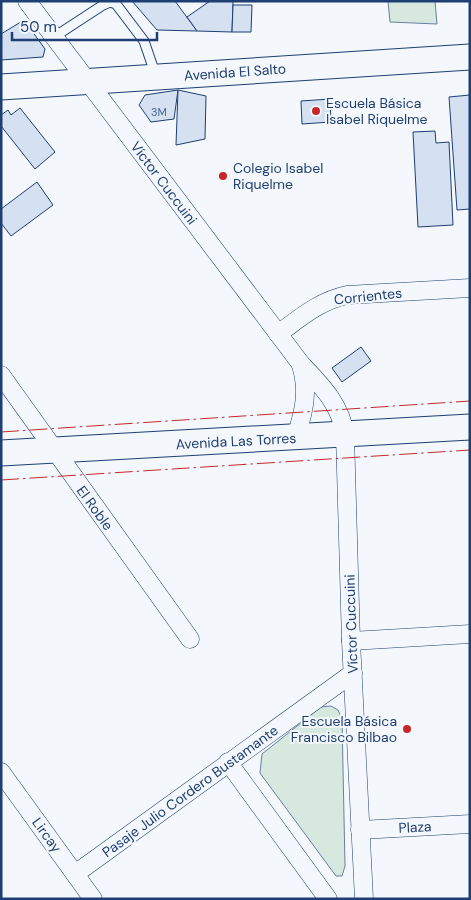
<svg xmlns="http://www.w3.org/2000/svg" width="471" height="900" viewBox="0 0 471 900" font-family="'DM Sans',sans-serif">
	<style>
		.green { fill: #d7e8df; stroke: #687fa3 }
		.building { fill: #d5e0f0; stroke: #1d3f73 }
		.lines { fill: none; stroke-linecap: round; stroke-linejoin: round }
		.lane-casing { stroke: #1d3f73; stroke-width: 11 }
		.street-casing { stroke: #1d3f73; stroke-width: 19 }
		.secondary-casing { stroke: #1d3f73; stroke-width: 27 }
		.lane { stroke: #f4f7fb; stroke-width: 9 }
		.street { stroke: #f4f7fb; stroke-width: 18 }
		.secondary { stroke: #f4f7fb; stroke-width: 25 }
		.power { stroke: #c62828; stroke-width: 1; stroke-dasharray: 18 4 2.5 4; stroke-linecap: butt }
		.poi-dot { fill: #c62828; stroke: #f4f7fb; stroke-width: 2 }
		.labels { text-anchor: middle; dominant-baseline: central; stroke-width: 4; stroke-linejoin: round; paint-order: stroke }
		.number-label { font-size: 11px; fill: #4b6792 }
		.street-label { font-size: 14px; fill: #1d3f73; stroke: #f4f7fb }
		.poi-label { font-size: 14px; fill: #1d3f73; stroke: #f4f7fb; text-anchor: start }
	</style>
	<rect width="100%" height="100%" fill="#f4f7fb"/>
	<g class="green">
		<polygon points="388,1 435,1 437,24 390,22"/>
		<polygon points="331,706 338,710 342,719 345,866 342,876 336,876 260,773 262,754 321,707"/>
	</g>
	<g class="building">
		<polygon points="132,1 175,1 197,31 157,30"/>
		<polygon points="210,1 233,1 232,32 197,31 187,17"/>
		<polygon points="233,5 252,5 251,32 232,32"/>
		<polygon points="24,20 45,49 43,57 1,60 1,34"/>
		<polygon points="178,90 174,119 151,122 139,105 145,95"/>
		<polygon points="178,90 206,96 205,139 176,145"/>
		<polygon points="470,95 470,209 457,210 449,97"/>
		<polygon points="330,99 331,122 302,124 301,101"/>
		<polygon points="20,108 55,152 35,169 1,126 1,115 8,110 11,115"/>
		<polygon points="435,131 436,143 449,142 453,225 418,227 413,132"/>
		<polygon points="37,182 53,205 11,236 1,223 1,209"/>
		<polygon points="361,347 371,361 342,382 332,368"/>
	</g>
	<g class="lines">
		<g class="lane-casing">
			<polyline id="lane" points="54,37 103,5 110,2 116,4 144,41 156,76"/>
		</g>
		<g class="street-casing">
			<g id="street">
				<path d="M 27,1 L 301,364 C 322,386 341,405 345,435 L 351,641 L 364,899"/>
				<path d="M 278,334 C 300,318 319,301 347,295 L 470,288"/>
				<polyline points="1,375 190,639"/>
				<path d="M 296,437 C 304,411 309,391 301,365"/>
				<polyline points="351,641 470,634"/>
				<polyline points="228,762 328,899"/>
				<polyline points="1,772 93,899"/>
				<polyline points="360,830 470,824"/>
				<polyline points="75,874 353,673"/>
			</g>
		</g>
		<g class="secondary-casing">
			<g id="secondary">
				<polyline points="1,87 470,57"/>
				<polyline points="1,453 470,427"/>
			</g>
		</g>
		<use href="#lane" class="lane"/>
		<use href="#street" class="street"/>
		<use href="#secondary" class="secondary"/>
		<g class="power">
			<polyline points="1,432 470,401"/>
			<polyline points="1,480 470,450"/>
		</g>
	</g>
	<g class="poi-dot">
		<circle cx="316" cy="111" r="5"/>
		<circle cx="223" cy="176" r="5"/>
		<circle cx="407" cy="729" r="5"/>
	</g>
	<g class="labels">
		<g class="number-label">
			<text x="159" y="112">3M</text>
		</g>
		<g class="street-label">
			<text transform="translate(235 72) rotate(-4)">Avenida El Salto</text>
			<text transform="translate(164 183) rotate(53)">Víctor Cuccuini</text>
			<text transform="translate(368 296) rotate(-6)">Corrientes</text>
			<text transform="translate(236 441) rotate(-3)">Avenida Las Torres</text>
			<text transform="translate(95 508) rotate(54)">El Roble</text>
			<text transform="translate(351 624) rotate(-92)">Víctor Cuccuini</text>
			<text transform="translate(190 791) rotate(-36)">Pasaje Julio Cordero Bustamante</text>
			<text transform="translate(415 827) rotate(-3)">Plaza</text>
			<text transform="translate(47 835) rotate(54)">Lircay</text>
		</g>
		<g class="poi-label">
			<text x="326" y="103">Escuela Básica<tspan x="326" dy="16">Isabel Riquelme</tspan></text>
			<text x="233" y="168">Colegio Isabel<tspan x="233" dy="16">Riquelme</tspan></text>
			<text x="397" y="721" text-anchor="end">Escuela Básica<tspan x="397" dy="16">Francisco Bilbao</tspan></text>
		</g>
	</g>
	<rect width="471" height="900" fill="none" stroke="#1d3f73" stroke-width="5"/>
	<path d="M12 32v8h145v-8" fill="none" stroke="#1d3f73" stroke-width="2.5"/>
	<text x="20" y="32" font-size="15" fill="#1d3f73" stroke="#f4f7fb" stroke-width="4" paint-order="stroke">50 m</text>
</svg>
